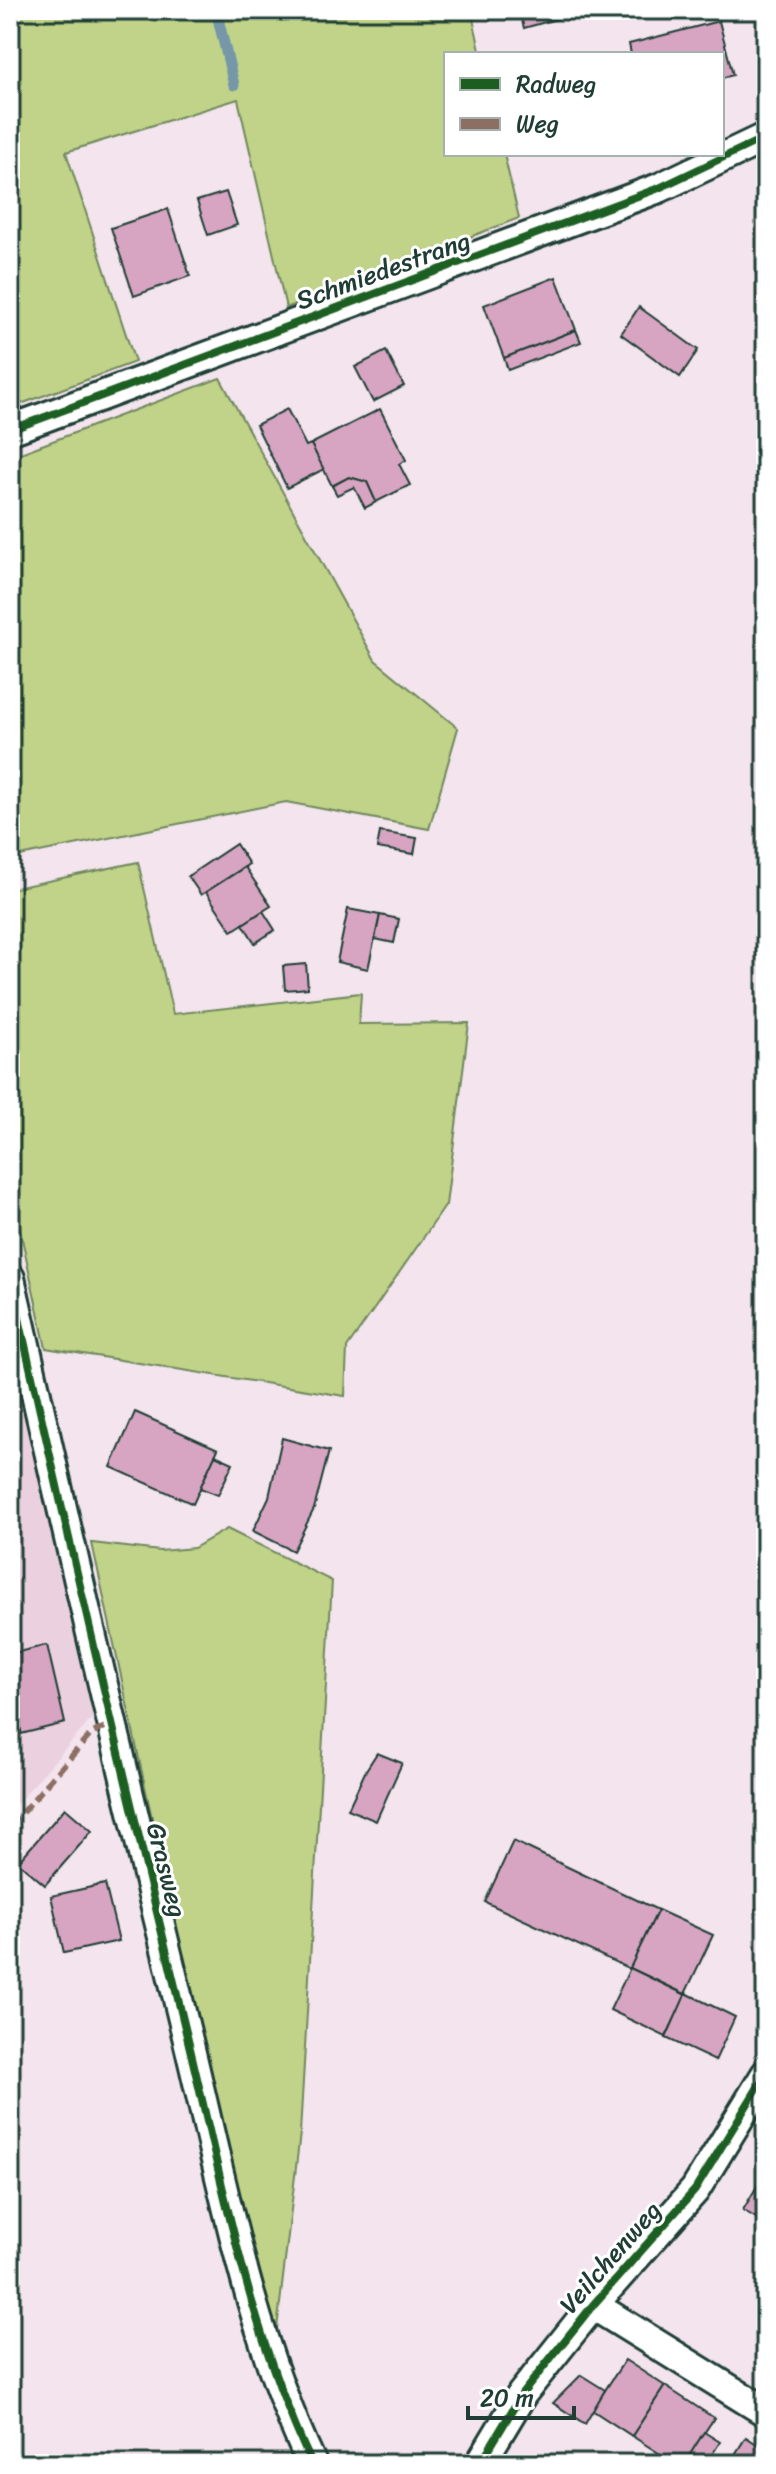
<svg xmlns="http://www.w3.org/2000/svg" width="776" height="2474" viewBox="0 0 776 2474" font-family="Sriracha,sans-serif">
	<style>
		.built { fill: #ebd1e0 }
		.green { fill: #c0d388; stroke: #70885e; stroke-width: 2 }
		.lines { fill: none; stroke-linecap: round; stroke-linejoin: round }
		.stream { stroke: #7497a8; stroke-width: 11 }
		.building { fill: #d7a5c2; stroke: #1f3d34; stroke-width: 2 }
		.street-casing { stroke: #1f3d34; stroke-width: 34 }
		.street { stroke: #fff; stroke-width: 28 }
		.quiet { stroke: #8d6e63; stroke-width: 6; stroke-dasharray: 12 6; stroke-linecap: butt }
		.cycleway-casing { stroke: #fff; stroke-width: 13 }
		.cycleway { stroke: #1b5e20; stroke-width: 8 }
		.labels { text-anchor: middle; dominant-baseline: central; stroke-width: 6; stroke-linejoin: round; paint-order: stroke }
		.street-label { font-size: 26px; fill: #1f3d34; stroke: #fff }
	</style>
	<rect width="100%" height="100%" fill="#f3e4ed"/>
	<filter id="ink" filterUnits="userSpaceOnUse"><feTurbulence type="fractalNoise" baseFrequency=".0125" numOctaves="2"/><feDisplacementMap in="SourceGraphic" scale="16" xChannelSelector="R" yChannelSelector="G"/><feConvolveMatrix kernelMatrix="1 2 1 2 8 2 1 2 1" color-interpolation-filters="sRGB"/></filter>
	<g filter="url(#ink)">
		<polygon class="built" points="10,1335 97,1713 10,1811"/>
		<g class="green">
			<polygon points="10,10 471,10 481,54 446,54 446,154 504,154 519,218 286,308 238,99 66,152 135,362 10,408"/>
			<polygon points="220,378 375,660 458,728 429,829 286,802 10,858 10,457"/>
			<polygon points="138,862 173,1014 361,993 359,1024 469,1023 446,1205 347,1348 345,1396 46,1348 10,1184 10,889"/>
			<polygon points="227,1529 332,1581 300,2133 275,2346 250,2268 92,1543 160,1551 194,1548"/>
		</g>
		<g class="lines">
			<polyline class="stream" points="216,10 234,85"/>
		</g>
		<g class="building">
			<polygon points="519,10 589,10 524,28"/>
			<polygon points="719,21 733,75 722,78 722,54 631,54 629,44"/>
			<polygon points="226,192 237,225 208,235 197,201"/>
			<polygon points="168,209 190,276 134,296 111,228"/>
			<polygon points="556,277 576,330 504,358 484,305"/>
			<polygon points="639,307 698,350 680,377 621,334"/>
			<polygon points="576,330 581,342 508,370 504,358"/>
			<polygon points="386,351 404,386 373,402 355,367"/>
			<polygon points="287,409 306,446 311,444 324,469 287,488 256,425"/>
			<polygon points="380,409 406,460 399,464 410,485 376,502 367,482 349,477 332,486 311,444"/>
			<polygon points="349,477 367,482 376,502 365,508 354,487 337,495 332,486"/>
			<polygon points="380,832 417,838 414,854 377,848"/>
			<polygon points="236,844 249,864 201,895 188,876"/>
			<polygon points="245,867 271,906 232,931 206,892"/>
			<polygon points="348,909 380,915 368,969 337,962"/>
			<polygon points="263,911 275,930 255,943 243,924"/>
			<polygon points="380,915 399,919 394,943 375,939"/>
			<polygon points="306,964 308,988 285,990 283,966"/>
			<polygon points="135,1412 218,1449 193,1504 111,1467"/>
			<polygon points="282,1438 329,1451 314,1509 293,1551 253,1531 269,1497"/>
			<polygon points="215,1455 233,1463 218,1495 200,1488"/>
			<polygon points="10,1488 18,1522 10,1523"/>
			<polygon points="47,1645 65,1723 21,1734 10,1685 10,1654"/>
			<polygon points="14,1702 21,1732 10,1735 10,1703"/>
			<polygon points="377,1753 402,1763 376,1821 348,1809 366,1770"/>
			<polygon points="65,1808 92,1831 45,1885 18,1862"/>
			<polygon points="513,1841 658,1910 630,1969 485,1902"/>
			<polygon points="105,1884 119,1941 64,1953 51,1896"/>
			<polygon points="658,1910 713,1935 685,1994 630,1968"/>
			<polygon points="630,1968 686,1995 666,2037 610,2010"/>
			<polygon points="686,1993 735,2017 715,2061 666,2038"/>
			<polygon points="759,2183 766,2188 766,2224 743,2210"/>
			<polygon points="625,2360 665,2386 632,2436 592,2410"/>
			<polygon points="581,2375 605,2390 585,2424 553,2403"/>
			<polygon points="665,2386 714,2418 684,2464 676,2464 632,2436"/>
			<polygon points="704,2432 720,2442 706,2464 684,2464"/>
			<polygon points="746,2437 766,2450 766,2464 729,2464"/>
		</g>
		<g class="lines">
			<g class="street-casing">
				<g id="street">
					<polyline points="10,430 659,188 766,137"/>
					<path d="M 10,1278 C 66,1529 124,1778 185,2028 C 221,2174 247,2327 312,2464"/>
					<polyline points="593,2305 766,2412"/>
					<polyline points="480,2464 522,2394 593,2305 695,2190 766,2074"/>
				</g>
			</g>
			<use href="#street" class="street"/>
			<polyline class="quiet" points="10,1826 91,1734 111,1724"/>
			<g class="cycleway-casing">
				<g id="cycleway">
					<polyline points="10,430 659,188 766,137"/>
					<path d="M 10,1278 C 66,1529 124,1778 185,2028 C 221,2174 247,2327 312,2464"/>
					<polyline points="480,2464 522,2394 593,2305 695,2190 766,2074"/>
				</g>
			</g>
			<use href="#cycleway" class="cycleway"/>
		</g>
	</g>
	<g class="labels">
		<g class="street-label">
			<text transform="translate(383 270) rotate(-20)">Schmiedestrang</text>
			<text transform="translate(167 1870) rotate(76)">Grasweg</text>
			<text transform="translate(610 2257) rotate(-49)">Veilchenweg</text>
		</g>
	</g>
	<rect width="776" height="2474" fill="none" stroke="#fff" stroke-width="40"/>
	<rect x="20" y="20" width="736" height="2434" fill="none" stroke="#1f3d34" stroke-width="3" filter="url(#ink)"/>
	<rect x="444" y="52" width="280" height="104" fill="#ffffff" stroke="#a5b1ae" stroke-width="2"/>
	<rect x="460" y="78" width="40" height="12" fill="#1b5e20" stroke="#a5b1ae" stroke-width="2"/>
	<text x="516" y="92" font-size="24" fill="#1f3d34">Radweg</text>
	<rect x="460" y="118" width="40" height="12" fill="#8d6e63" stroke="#a5b1ae" stroke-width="2"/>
	<text x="516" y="132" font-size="24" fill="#1f3d34">Weg</text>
	<path d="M468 2406v12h106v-12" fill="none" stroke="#1f3d34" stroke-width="4"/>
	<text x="480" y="2406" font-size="24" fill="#1f3d34" stroke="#ffffff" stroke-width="6" paint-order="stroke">20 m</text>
</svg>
